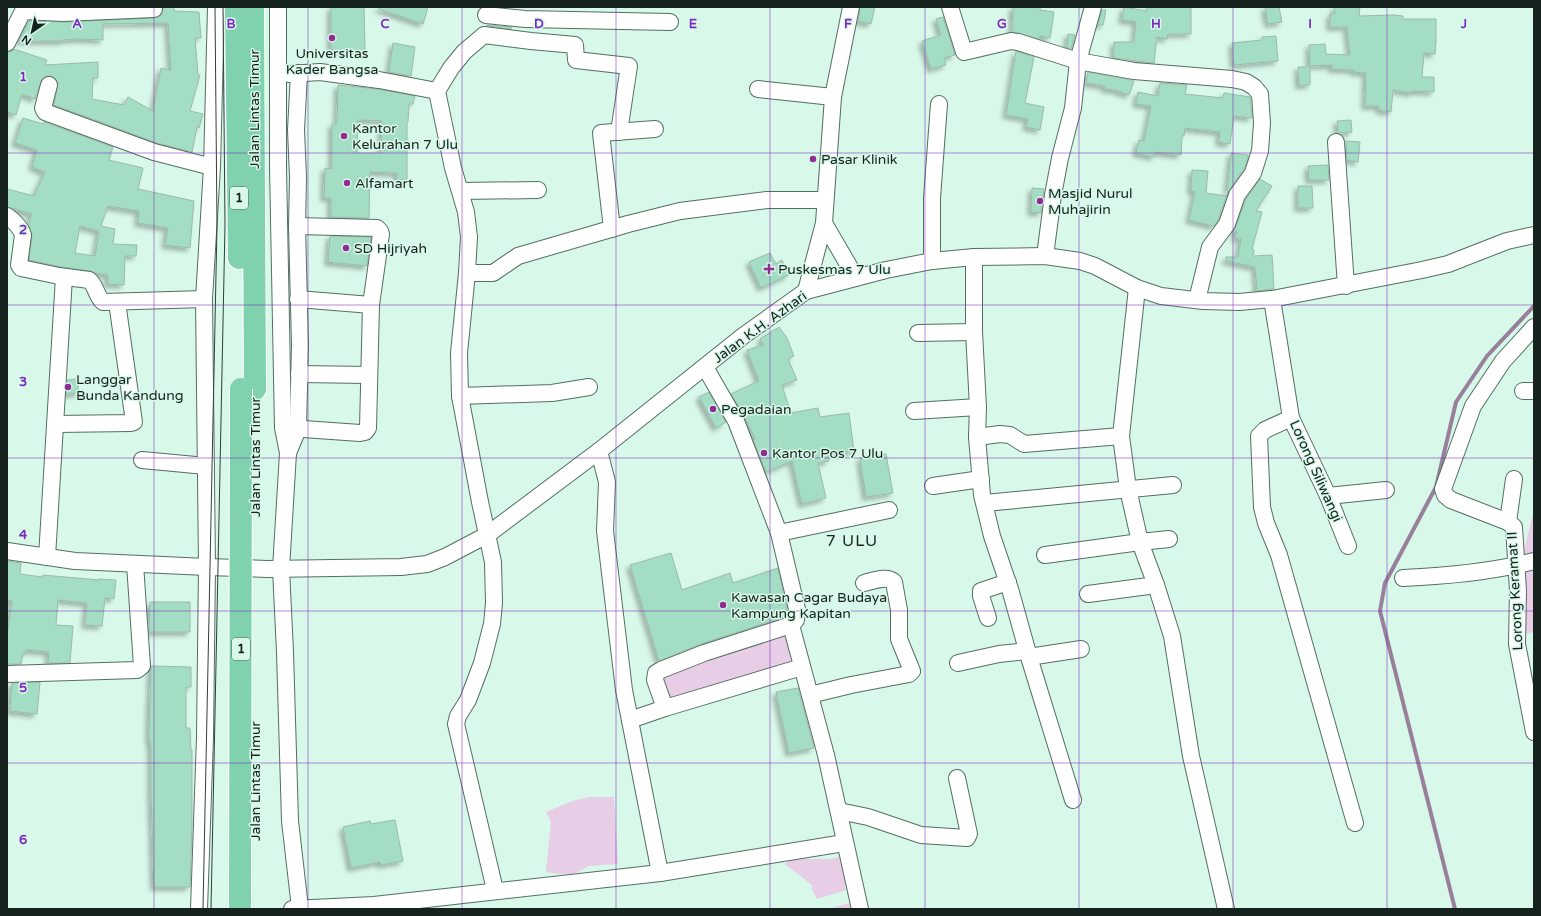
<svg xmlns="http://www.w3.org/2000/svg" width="1541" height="916" viewBox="0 0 1541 916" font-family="'Varela Round',sans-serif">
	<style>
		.green { fill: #e8cde7 }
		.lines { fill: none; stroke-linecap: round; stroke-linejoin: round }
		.stream { stroke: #98809a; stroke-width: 4 }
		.building { fill: #a3ddc3; stroke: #9cbaac; fill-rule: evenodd; filter: url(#shadow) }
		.minor-casing { stroke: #536f62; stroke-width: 18 }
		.highway-casing { stroke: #fff; stroke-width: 24 }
		.minor { stroke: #fff; stroke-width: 16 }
		.highway { stroke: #80d2af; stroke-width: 22 }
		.tram { stroke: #313f39; stroke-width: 1 }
		.highway-bridge-casing { stroke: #fff; stroke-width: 24; stroke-linecap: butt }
		.highway-bridge { stroke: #80d2af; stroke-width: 22 }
		.grid { fill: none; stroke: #7b2cbf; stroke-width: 1; stroke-opacity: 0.55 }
		.poi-dot { fill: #902c92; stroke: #d8f8e9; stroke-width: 1.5 }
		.labels { text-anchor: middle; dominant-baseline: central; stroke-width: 3; stroke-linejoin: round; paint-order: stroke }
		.shield { fill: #d8f8e9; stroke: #50625a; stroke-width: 1 }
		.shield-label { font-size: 13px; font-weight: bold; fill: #16221d }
		.poi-label { font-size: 14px; fill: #16221d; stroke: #d8f8e9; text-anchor: start }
		.street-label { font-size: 14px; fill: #16221d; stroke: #d8f8e9 }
		.quarter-label { font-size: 16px; letter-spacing: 1px; fill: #16221d; stroke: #d8f8e9 }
		.grid-label { font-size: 13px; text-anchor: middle; font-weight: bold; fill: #7b2cbf; stroke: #d8f8e9; stroke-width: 3; stroke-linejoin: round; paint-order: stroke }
	</style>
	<defs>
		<filter id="shadow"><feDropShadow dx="-3.5" dy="3.5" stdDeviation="2" flood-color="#0004"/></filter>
	</defs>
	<rect width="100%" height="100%" fill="#d8f8e9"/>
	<g class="green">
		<polygon points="1534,510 1534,632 1522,634 1524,550"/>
		<polygon points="783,632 794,661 669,701 661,675"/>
		<polygon points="590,797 614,797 618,864 589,866 574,874 560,874 546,872 551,822 546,812 572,801"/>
		<polygon points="841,857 846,890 817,899 811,888 813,886 785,864 790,860 795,859 828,859"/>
		<polygon points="849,903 851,909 829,909"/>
	</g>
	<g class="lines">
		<polyline class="stream" points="1455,909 1380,611 1385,583 1436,487 1456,402 1487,356 1534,306"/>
	</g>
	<g class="building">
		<polygon points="163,7 174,7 174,11 199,12 201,38 195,38 198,75 200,75 190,111 203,114 199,128 197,127 192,152 157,143 54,105 58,83 55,78 51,76 46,76 42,79 35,99 22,94 16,115 7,112 7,52 12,51 14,49 47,60 45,65 98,62 98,78 93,78 92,99 124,105 128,97 153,111 161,68 171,70 168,23 103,24 103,40 78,39 63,40 63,41 19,41 29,21 63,22 154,18 159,17 162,14"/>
		<polygon points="331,7 364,7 365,51 331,50"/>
		<polygon points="379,7 428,7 423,24 379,9"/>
		<polygon points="860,7 875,7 871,24 858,21"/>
		<polygon points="1013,7 1040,7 1040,10 1054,12 1050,38 1040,36 1039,39 1012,32"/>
		<polygon points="1124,7 1147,11 1147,7 1191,7 1191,34 1168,34 1167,39 1157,37 1154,63 1114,58 1114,42 1134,42 1136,22 1122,20"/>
		<polygon points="1265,7 1279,7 1282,22 1268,24"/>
		<polygon points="1334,7 1360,7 1359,16 1393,15 1403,16 1403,19 1436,19 1436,42 1435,54 1424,53 1422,77 1434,77 1434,92 1412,91 1412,93 1393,90 1391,112 1379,110 1379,106 1365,106 1366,73 1354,72 1354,70 1332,69 1332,65 1310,66 1309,45 1325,44 1326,54 1350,55 1347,27 1330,27 1330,14 1335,14"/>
		<polygon points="1102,10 1106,10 1103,25 1098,25"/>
		<polygon points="943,17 955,55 944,58 946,65 931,69 922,41 941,35 936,19"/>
		<polygon points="487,25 512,27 511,29 487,26"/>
		<polygon points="1068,34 1075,35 1071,49 1067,47"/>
		<polygon points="1276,36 1278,61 1234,65 1232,43 1262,40 1262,37"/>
		<polygon points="393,43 415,47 411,76 389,72"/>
		<polygon points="1016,51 1034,57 1025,103 1044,107 1040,130 1026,127 1028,119 1006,115"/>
		<polygon points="1298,67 1310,67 1310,85 1299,85"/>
		<polygon points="1088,72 1132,80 1134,81 1129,95 1115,90 1105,89 1105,86 1086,83"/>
		<polygon points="1160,83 1187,85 1185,94 1223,98 1224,93 1250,97 1252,118 1234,116 1230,144 1219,142 1220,132 1185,128 1184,136 1182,136 1181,155 1155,152 1154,157 1136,153 1139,140 1144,141 1151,106 1136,104 1138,92 1158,96"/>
		<path d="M 338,85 L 377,89 L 415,96 L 413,104 L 409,104 L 408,122 L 407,122 L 407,179 L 397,180 L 397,173 L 370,172 L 369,218 L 331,217 L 331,198 L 324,198 L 325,168 L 332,169 L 332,124 L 337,124 ZM 358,120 L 382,121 L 381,153 L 357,153 Z"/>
		<path d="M 23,118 L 43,124 L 44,122 L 113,147 L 109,160 L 143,168 L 138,189 L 194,201 L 190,248 L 165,245 L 168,228 L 138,223 L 139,211 L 108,206 L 101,226 L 115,229 L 113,244 L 137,245 L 136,256 L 125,256 L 124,285 L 108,284 L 108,275 L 96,273 L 90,271 L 61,267 L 29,260 L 32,236 L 28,224 L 32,214 L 7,207 L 7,189 L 34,196 L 45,172 L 32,167 L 37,150 L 15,143 ZM 80,226 L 99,231 L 95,256 L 75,253 Z"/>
		<polygon points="1351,120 1352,132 1338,133 1337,121"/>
		<polygon points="1346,141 1360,142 1358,162 1347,160"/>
		<polygon points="1231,153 1248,155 1248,159 1244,169 1228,192 1218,220 1214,226 1189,220 1195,192 1191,191 1192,170 1208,171 1206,193 1227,196"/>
		<polygon points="1328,165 1329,180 1309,180 1308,166"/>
		<polygon points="1260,179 1272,186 1256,211 1262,212 1252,249 1254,250 1253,256 1272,255 1274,289 1257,291 1255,267 1226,261 1226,257 1238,257 1241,239 1235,238 1237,232 1234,231 1246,199"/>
		<polygon points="1298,186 1312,186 1313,208 1298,208"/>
		<polygon points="1032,188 1044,189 1041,213 1031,212"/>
		<polygon points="330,236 371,237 367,266 328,262"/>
		<polygon points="770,253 776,264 782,260 789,275 761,288 749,262"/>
		<polygon points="779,327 787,338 794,356 788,359 797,380 782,385 791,413 818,408 820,417 849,413 854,451 827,454 829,461 818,463 826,498 802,504 792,461 766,472 753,440 755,439 743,413 731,394 759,381 747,350 764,345 760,339"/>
		<polygon points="77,379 79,393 66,394 67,380"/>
		<polygon points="709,392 726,422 716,428 699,397"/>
		<polygon points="886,454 893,493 866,497 860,458"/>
		<polygon points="671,553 682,590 730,573 733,583 778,568 787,610 787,616 701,644 659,661 630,565"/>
		<polygon points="7,561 21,563 20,574 42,577 43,575 99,580 99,579 116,580 114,599 105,598 102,626 85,625 87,603 58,600 56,625 73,626 70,663 48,663 49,652 26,650 25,654 23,653 21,664 7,664 7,636 12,601 7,600"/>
		<polygon points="150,602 190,602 190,632 149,632"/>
		<polygon points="151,666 191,667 191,687 186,687 186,728 190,728 191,750 192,750 192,826 190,887 154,887 151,791 151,748 149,738"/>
		<polygon points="40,682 37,714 10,711 12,683"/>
		<polygon points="798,688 814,748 789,753 776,692"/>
		<polygon points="395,820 403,861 381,865 380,862 351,868 343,827 370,821 371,824"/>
	</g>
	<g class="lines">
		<g class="minor-casing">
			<g id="minor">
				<polyline points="278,7 278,167 283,428 288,453 281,569 285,652 290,821 300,908"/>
				<polyline points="950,7 964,52 1011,41 1018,42 1078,61 1134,71 1232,79 1246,82 1254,87 1260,94 1262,123 1260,151 1253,173 1237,195 1227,224 1210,247 1197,300"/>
				<polyline points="24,11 63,13 154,9"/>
				<polyline points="486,15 525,19 670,22"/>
				<polyline points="7,43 25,7"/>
				<polyline points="289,74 320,72 379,80 437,91"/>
				<polyline points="49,85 43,108 45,112 154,152 212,167"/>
				<polyline points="758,89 833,97"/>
				<polyline points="619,132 629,66 576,60 575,45 531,41 484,35 464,52 451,68 437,91 453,168 466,212 469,237 467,273 493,273 518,256 628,224 680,211 767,200 825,200"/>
				<polyline points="1336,142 1346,286"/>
				<polyline points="461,191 538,190"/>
				<path d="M 7,216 C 13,220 21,228 23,235 L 19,265 L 21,268 L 59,276 L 89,280 C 96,285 96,296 103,302 L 204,299"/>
				<polyline points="824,223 856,278"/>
				<polyline points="297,226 377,228 380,231 381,234 371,305"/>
				<polyline points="612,229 601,133 655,129"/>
				<polyline points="1045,256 1053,195 1060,158 1073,108 1078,61 1093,7"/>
				<polyline points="974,257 974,332 978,407 977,437 982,495 992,536 1010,589 1029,657 1073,800"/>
				<polyline points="932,261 932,198 939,104"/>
				<polyline points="467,273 459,353 460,396 480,502 493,562 494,603 492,624 482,663 468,700 458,716 456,724 495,890"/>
				<polyline points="806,291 824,223 833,97 851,7"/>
				<polyline points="1272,299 1291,418 1328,496 1348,546"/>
				<polyline points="1534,327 1503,361 1473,406 1443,489 1445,495 1451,500 1508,522 1514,527 1518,591 1517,644 1534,732"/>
				<polyline points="918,333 974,332"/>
				<polyline points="299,374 369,375"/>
				<polyline points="1523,391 1534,391"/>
				<polyline points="460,396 552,393 589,387"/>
				<polyline points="914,411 978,407"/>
				<polyline points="1291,418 1265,430 1259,436 1262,507 1266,523 1279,555 1355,823"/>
				<polyline points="55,424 131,423 134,422 117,302"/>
				<polyline points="289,428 360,433 365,432 368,428 371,305 298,299"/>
				<polyline points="977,437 1000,434 1010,435 1024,444 1121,436"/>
				<polyline points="599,451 607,482 605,531 624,690 660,873"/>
				<polyline points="288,453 298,429 300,345 297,226 298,177 296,130 299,73"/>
				<polyline points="142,460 206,466"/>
				<polyline points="933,486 981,479"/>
				<polyline points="1328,496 1386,490"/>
				<polyline points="985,503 1173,485"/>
				<polyline points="1508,522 1514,479"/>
				<polyline points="779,533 889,510"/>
				<polyline points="7,551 75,561 207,567 268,569 401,567 427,564 445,557 487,535 599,451 743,336 806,291 886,270 932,261 974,257 1045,256 1080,261 1095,266 1137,288 1161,296 1203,301 1239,302 1272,299 1422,270 1448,264 1507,241 1534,235"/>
				<polyline points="1045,555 1140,542 1169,539"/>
				<polyline points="47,557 64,277"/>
				<path d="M 1403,578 C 1447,576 1492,572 1534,561"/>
				<polyline points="1156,585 1172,636 1191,756 1226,909"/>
				<polyline points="1088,594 1156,585 1140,542 1128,489 1121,436 1137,288"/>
				<polyline points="988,618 981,596 981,591 1008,582"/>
				<polyline points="791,625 826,755 860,909"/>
				<polyline points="1029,657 1081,649"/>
				<polyline points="958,663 999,654 1027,651"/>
				<polyline points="7,674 137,670 142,666 135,564"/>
				<path d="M 810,695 L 851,685 L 909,674 L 912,671 L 899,639 L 899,610 L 894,582 C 887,575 873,581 864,583"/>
				<polyline points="665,708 655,680 656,673 661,670 704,653 791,625 796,620 797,609 779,533 736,421 705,367"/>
				<polyline points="630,720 665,708 802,667"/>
				<polyline points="839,811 868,817 921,835 967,838 969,834 957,778"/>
				<polyline points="199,909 205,737 207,567 204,299 212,167 216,7"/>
				<polyline points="292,909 374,905 660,873 844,843"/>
			</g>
		</g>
		<g class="highway-casing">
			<g id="highway">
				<polyline points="236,7 239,258"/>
				<polyline points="253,7 255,389"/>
			</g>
		</g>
		<use href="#minor" class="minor"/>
		<use href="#highway" class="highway"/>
		<g class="tram">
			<polyline points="203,909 217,225 215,7"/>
			<polyline points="211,909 225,225 223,7"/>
		</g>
		<g class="highway-bridge-casing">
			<polyline id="highway-bridge" points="240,909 241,389"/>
		</g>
		<use href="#highway-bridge" class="highway-bridge"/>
	</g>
	<path class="grid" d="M 154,7 L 154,909M 308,7 L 308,909M 462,7 L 462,909M 616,7 L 616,909M 770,7 L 770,909M 925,7 L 925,909M 1079,7 L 1079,909M 1233,7 L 1233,909M 1387,7 L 1387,909M 7,153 L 1534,153M 7,305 L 1534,305M 7,458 L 1534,458M 7,611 L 1534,611M 7,763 L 1534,763"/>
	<g class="poi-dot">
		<circle cx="332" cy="38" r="4"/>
		<circle cx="344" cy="136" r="4"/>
		<circle cx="813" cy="159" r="4"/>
		<circle cx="347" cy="183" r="4"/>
		<circle cx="1040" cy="201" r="4"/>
		<circle cx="346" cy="248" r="4"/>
		<path d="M767 263h4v4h4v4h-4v4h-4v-4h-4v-4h4z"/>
		<circle cx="68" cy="387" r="4"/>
		<circle cx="713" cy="409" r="4"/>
		<circle cx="764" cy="453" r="4"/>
		<circle cx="723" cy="605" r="4"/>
	</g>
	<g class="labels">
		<g class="shield">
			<rect x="230" y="187" width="18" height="22" rx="3"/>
			<rect x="232" y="638" width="18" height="22" rx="3"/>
		</g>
		<g class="shield-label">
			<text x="239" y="198">1</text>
			<text x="241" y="649">1</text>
		</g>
		<g class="poi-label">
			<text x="332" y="53" text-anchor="middle">Universitas<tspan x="332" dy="16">Kader Bangsa</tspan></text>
			<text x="352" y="128">Kantor<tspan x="352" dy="16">Kelurahan 7 Ulu</tspan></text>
			<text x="821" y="159">Pasar Klinik</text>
			<text x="355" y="183">Alfamart</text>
			<text x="1048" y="193">Masjid Nurul<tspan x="1048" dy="16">Muhajirin</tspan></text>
			<text x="354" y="248">SD Hijriyah</text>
			<text x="778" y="269">Puskesmas 7 Ulu</text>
			<text x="76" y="379">Langgar<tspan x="76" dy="16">Bunda Kandung</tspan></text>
			<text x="721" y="409">Pegadaian</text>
			<text x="772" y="453">Kantor Pos 7 Ulu</text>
			<text x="731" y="597">Kawasan Cagar Budaya<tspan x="731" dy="16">Kampung Kapitan</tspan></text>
		</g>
		<g class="street-label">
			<text transform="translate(254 109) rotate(-90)">Jalan Lintas Timur</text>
			<text transform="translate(760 327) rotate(-36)">Jalan K.H. Azhari</text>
			<text transform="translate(255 457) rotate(-90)">Jalan Lintas Timur</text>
			<text transform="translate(1316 471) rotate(66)">Lorong Siliwangi</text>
			<text transform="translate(1515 591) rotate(-93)">Lorong Keramat II</text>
			<text transform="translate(255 781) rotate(-90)">Jalan Lintas Timur</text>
		</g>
		<g class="quarter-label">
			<text x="852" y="541">7 ULU</text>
		</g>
	</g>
	<g class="grid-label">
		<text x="77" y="28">A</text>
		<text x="231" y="28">B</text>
		<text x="385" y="28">C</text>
		<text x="539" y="28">D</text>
		<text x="693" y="28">E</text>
		<text x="848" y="28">F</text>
		<text x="1002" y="28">G</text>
		<text x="1156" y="28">H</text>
		<text x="1310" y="28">I</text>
		<text x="1464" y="28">J</text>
		<text x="23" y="81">1</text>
		<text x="23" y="234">2</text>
		<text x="23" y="386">3</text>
		<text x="23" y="539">4</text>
		<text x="23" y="692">5</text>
		<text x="23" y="844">6</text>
	</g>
	<rect width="1541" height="916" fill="none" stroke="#16221d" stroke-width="16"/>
	<g transform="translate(32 32) rotate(214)" stroke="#d8f8e9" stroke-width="3" paint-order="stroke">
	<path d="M0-3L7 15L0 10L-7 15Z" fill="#16221d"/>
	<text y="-6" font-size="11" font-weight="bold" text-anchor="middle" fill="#16221d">N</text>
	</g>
</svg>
